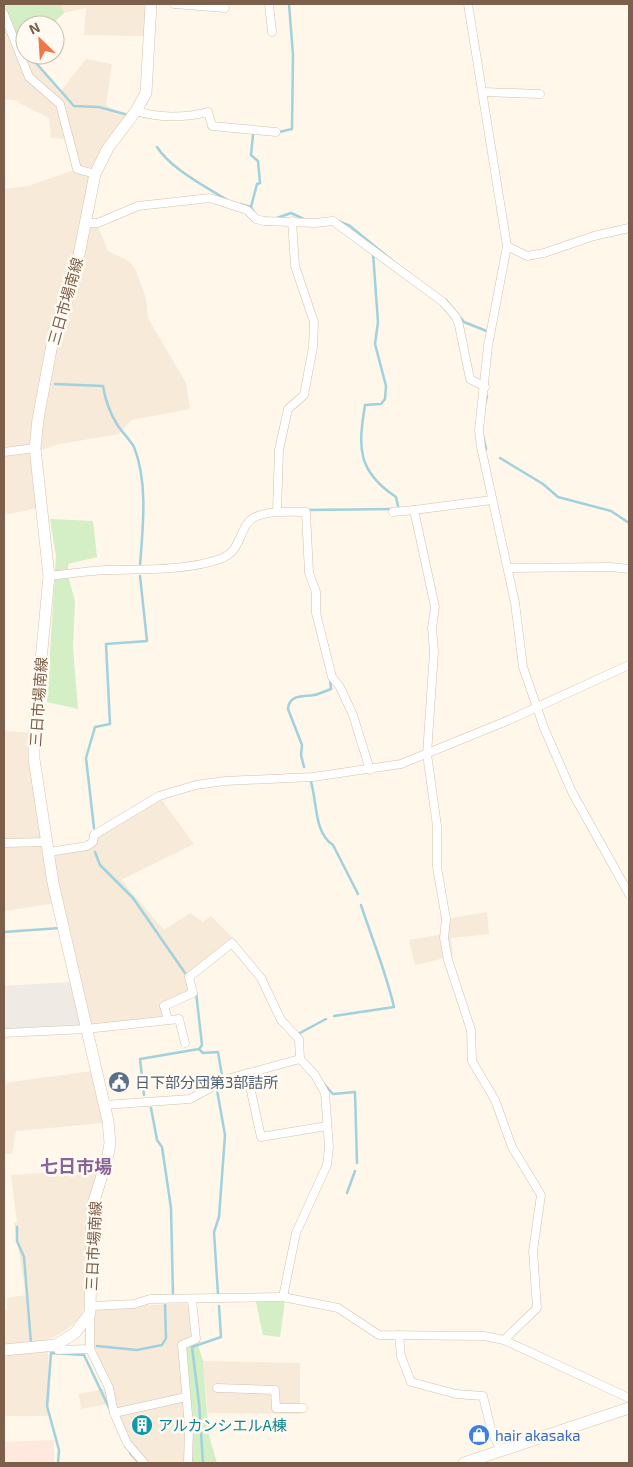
<svg xmlns="http://www.w3.org/2000/svg" width="633" height="1467" viewBox="0 0 633 1467" font-family="'Exo 2','Noto Sans JP',sans-serif">
	<style>
		.residential { fill: #f7ead8 }
		.commercial { fill: #ffe9de }
		.industrial { fill: #efeae3 }
		.green { fill: #d4eec6 }
		.lines { fill: none; stroke-linecap: round; stroke-linejoin: round }
		.stream { stroke: #a1d1dd; stroke-width: 2.5 }
		.street-casing { stroke: #d3c0ae; stroke-width: 9 }
		.secondary-casing { stroke: #d8c2ad; stroke-width: 12 }
		.street { stroke: #fff; stroke-width: 8 }
		.secondary { stroke: #fff; stroke-width: 11 }
		.labels { text-anchor: middle; dominant-baseline: central; stroke-width: 5; stroke-linejoin: round; paint-order: stroke }
		.street-label { font-size: 15px; fill: #7c5f4a; stroke: #fffbf2 }
		.service-label { font-size: 15px; fill: #4e5e75; stroke: #fffbf2; text-anchor: start }
		.culture-label { font-size: 15px; fill: #0d838f; stroke: #fffbf2; text-anchor: start }
		.shop-label { font-size: 15px; fill: #366cbe; stroke: #fffbf2; text-anchor: start }
		.quarter-label { font-size: 18px; font-weight: bold; fill: #896398; stroke: #fffbf2 }
	</style>
	<rect width="100%" height="100%" fill="#fef7ea"/>
	<g class="residential">
		<polygon points="4,4 145,4 145,36 84,35 86,8 64,13 51,25 25,25 25,36 17,40 25,55 29,55 61,91 86,59 112,64 106,105 127,117 105,147 69,291 38,401 38,508 4,515 4,189 28,186 77,169 68,139 51,138 49,118 19,103 19,101 4,99"/>
		<polygon points="90,227 98,227 108,251 129,261 135,269 146,298 148,318 186,383 190,409 131,420 119,434 60,444 41,450 37,448 61,323"/>
		<polygon points="4,731 33,733 49,852 87,846 94,835 159,796 194,844 121,880 164,930 190,913 203,922 211,916 235,940 189,977 193,993 164,1006 168,1020 89,1028 71,933 56,903 4,911"/>
		<polygon points="487,912 489,934 451,938 453,956 415,965 409,940 444,934 446,919"/>
		<polygon points="92,1071 105,1123 16,1131 12,1154 4,1154 4,1083"/>
		<polygon points="99,1169 86,1303 82,1316 66,1330 52,1338 36,1344 4,1346 4,1310 7,1309 7,1298 26,1295 14,1223 17,1222 11,1175"/>
		<polygon points="192,1303 196,1339 188,1463 144,1463 127,1443 113,1403 81,1409 79,1394 108,1388 94,1350 95,1310 109,1307"/>
		<polygon points="48,1350 50,1396 48,1416 4,1416 4,1354"/>
		<polygon points="203,1361 300,1363 300,1414 208,1413"/>
	</g>
	<polygon class="commercial" points="54,1440 54,1463 4,1463 4,1442"/>
	<polygon class="industrial" points="72,982 82,1030 4,1033 4,986"/>
	<g class="green">
		<polygon points="6,4 60,4 64,13 51,25 25,25 25,36 16,39 5,11"/>
		<polygon points="50,519 93,521 97,557 68,564 68,576 75,601 73,647 78,709 47,702 56,556"/>
		<polygon points="255,1298 285,1300 280,1337 263,1335"/>
		<polygon points="196,1339 203,1361 209,1436 217,1463 188,1463 182,1345"/>
	</g>
	<g class="lines">
		<g class="stream">
			<polyline points="20,47 25,51"/>
			<polyline points="29,55 74,106 99,107 128,115"/>
			<polyline points="279,132 292,129 293,55 289,4"/>
			<path d="M 157,147 C 171,169 205,186 227,200"/>
			<polyline points="240,204 251,207 255,214"/>
			<polyline points="251,207 257,184 260,183 258,161 251,155 253,135"/>
			<polyline points="274,219 291,213 306,220"/>
			<polyline points="336,220 350,226 394,262"/>
			<path d="M 373,253 L 378,322 L 375,344 L 386,386 L 385,399 L 381,404 L 365,405 C 358,448 357,471 396,497 L 398,506"/>
			<polyline points="445,299 464,322 489,332"/>
			<path d="M 55,384 L 103,386 C 105,399 111,415 118,426 C 123,433 130,440 134,447 C 148,482 143,527 140,565"/>
			<polyline points="485,404 487,396"/>
			<polyline points="483,436 486,449"/>
			<polyline points="500,458 543,484 558,497 611,511 629,523"/>
			<polyline points="306,510 392,509"/>
			<path d="M 304,767 L 301,755 L 302,745 L 288,709 C 289,694 303,697 314,695 C 320,694 325,691 331,689 L 330,678"/>
			<path d="M 311,782 C 317,801 314,833 333,845 L 358,894"/>
			<polyline points="94,828 86,758 95,727 110,724 106,644 147,641 140,576"/>
			<polyline points="95,852 100,865 133,898 185,973"/>
			<polyline points="4,932 60,928"/>
			<polyline points="196,992 202,1045 199,1049 203,1053 218,1052 222,1076"/>
			<path d="M 334,1016 L 394,1007 C 386,972 372,939 361,905"/>
			<polyline points="298,1034 326,1019"/>
			<polyline points="323,1083 333,1094 355,1092 357,1163"/>
			<polyline points="144,1095 140,1059 199,1049"/>
			<polyline points="151,1108 157,1140 162,1147 171,1208 173,1296"/>
			<polyline points="347,1193 355,1171"/>
			<polyline points="17,1227 17,1241 24,1257 31,1343"/>
			<polyline points="218,1294 214,1232 219,1217 225,1135 217,1090 227,1084"/>
			<polyline points="97,1346 137,1350 162,1345 166,1338 165,1305"/>
			<polyline points="130,1453 139,1463"/>
			<polyline points="58,1463 59,1450 47,1406 51,1353 84,1355 111,1412"/>
			<polyline points="203,1463 199,1403 192,1347 221,1337 219,1306"/>
		</g>
		<g class="street-casing">
			<g id="street">
				<polyline points="174,4 225,8"/>
				<polyline points="269,4 272,32"/>
				<polyline points="468,4 507,246 488,346 479,430 481,447 515,603 523,667 544,728 572,792 629,894"/>
				<polyline points="4,14 29,77 60,104 77,169 95,174"/>
				<polyline points="483,92 540,94"/>
				<path d="M 136,111 C 158,118 185,118 208,112 L 212,126 L 276,132"/>
				<polyline points="86,223 98,223 138,206 210,198 247,210 256,219 264,221 315,223 333,221 443,302 456,317 459,325 470,379 485,387"/>
				<polyline points="507,246 527,256 544,253 594,236 629,228"/>
				<polyline points="4,452 35,448"/>
				<polyline points="414,510 492,500"/>
				<polyline points="277,511 279,450 288,409 304,395 313,347 314,322 295,266 292,221"/>
				<polyline points="393,512 414,510 435,607 432,628 434,652 427,754 437,826 437,867 446,919 444,938 448,960 471,1030 472,1061 495,1100 512,1147 541,1195 533,1251 537,1308 504,1340"/>
				<polyline points="508,568 611,567 629,569"/>
				<path d="M 49,576 C 68,574 87,571 106,570 C 142,569 186,571 220,559 C 239,552 238,537 247,524 C 256,509 291,512 306,512 L 309,573 L 316,592 L 316,613 L 332,677 L 340,687 L 353,715 L 370,770"/>
				<polyline points="4,843 47,842"/>
				<polyline points="49,852 87,846 93,842 94,835 159,796 196,785 225,781 313,777 401,764 509,720 629,665"/>
				<polyline points="168,1020 164,1006 193,993 189,977 232,943 261,978 281,1020 299,1039 300,1059 315,1075 325,1093 329,1147 327,1165 296,1233 283,1297"/>
				<polyline points="4,1033 86,1029 179,1019 185,1043"/>
				<polyline points="247,1073 261,1137 327,1126"/>
				<polyline points="104,1105 190,1099 227,1079 300,1059"/>
				<polyline points="91,1306 134,1304 150,1299 283,1297 338,1308 379,1335 484,1336 504,1340 629,1398"/>
				<polyline points="90,1313 90,1349 109,1388 114,1413 127,1443 144,1463"/>
				<polyline points="399,1335 401,1356 411,1382 456,1394 483,1396 491,1429 501,1451"/>
				<polyline points="56,1345 58,1350 90,1349"/>
				<polyline points="217,1388 275,1390 276,1408 303,1408"/>
				<polyline points="114,1413 186,1397"/>
				<polyline points="188,1463 189,1427 182,1345 196,1339 192,1300"/>
			</g>
		</g>
		<g class="secondary-casing">
			<g id="secondary">
				<polyline points="4,1350 56,1345 75,1333 90,1313 92,1208 108,1155 110,1143 108,1121 53,883 34,759 34,734 49,576 35,448 38,419 56,323 72,290 95,174 108,148 136,111 146,93 151,4"/>
				<polyline points="464,1463 629,1408"/>
			</g>
		</g>
		<use href="#street" class="street"/>
		<use href="#secondary" class="secondary"/>
	</g>
	<defs>
		<g id="civic-disc" transform="scale(1.125)"><circle r="9.5" fill="#5c6f8a" stroke="#fffbf2"/><path d="M-.6-6.5H3V-4.5H.6V-3L4-1V1h2V6H-6V1h2V-1L-.6-3ZM-1.2 2.5V6h2.4V2.5Z" fill="#fff"/></g>
		<g id="building-disc" transform="scale(1.125)"><circle r="9.5" fill="#0f9aa8" stroke="#fffbf2"/><path d="M-4-6H4V6H1V3H-1V6H-4ZM-2.5-4.3h1.7v1.8h-1.7ZM.8-4.3h1.7v1.8H.8ZM-2.5-1h1.7V.8h-1.7ZM.8-1h1.7V.8H.8Z" fill="#fff"/></g>
		<g id="shop-disc" transform="scale(1.125)"><circle r="9.5" fill="#3f7fe0" stroke="#fffbf2"/><path d="M-5-2.5h2.3a2.7 3.5 0 0 1 5.4 0H5L5.5 6h-11ZM-1.5-2.5h3a1.5 2.3 0 0 0-3 0Z" fill="#fff"/></g>
	</defs>
	<g fill-rule="evenodd">
		<use href="#civic-disc" x="119" y="1082"/>
		<use href="#building-disc" x="142" y="1425"/>
		<use href="#shop-disc" x="479" y="1435"/>
	</g>
	<g class="labels">
		<g class="street-label">
			<text transform="translate(65 301) rotate(-74)">三日市場南線</text>
			<text transform="translate(38 702) rotate(-86)">三日市場南線</text>
			<text transform="translate(93 1246) rotate(-87)">三日市場南線</text>
		</g>
		<g class="service-label">
			<text x="135" y="1082">日下部分団第3部詰所</text>
		</g>
		<g class="culture-label">
			<text x="158" y="1425">アルカンシエルA棟</text>
		</g>
		<g class="shop-label">
			<text x="495" y="1435">hair akasaka</text>
		</g>
		<g class="quarter-label">
			<text x="76" y="1166">七日市場</text>
		</g>
	</g>
	<rect width="633" height="1467" fill="none" stroke="#7c5f4a" stroke-width="10"/>
	<g transform="translate(40 40) rotate(335)"><circle r="24" fill="#fffbf2" stroke="#cbbdaf"/>
	<path d="M0-4L9 19L0 12L-9 19Z" fill="#f07647"/>
	<text y="-8" font-size="14" font-weight="bold" text-anchor="middle" fill="#7c5f4a">N</text>
	</g>
</svg>
